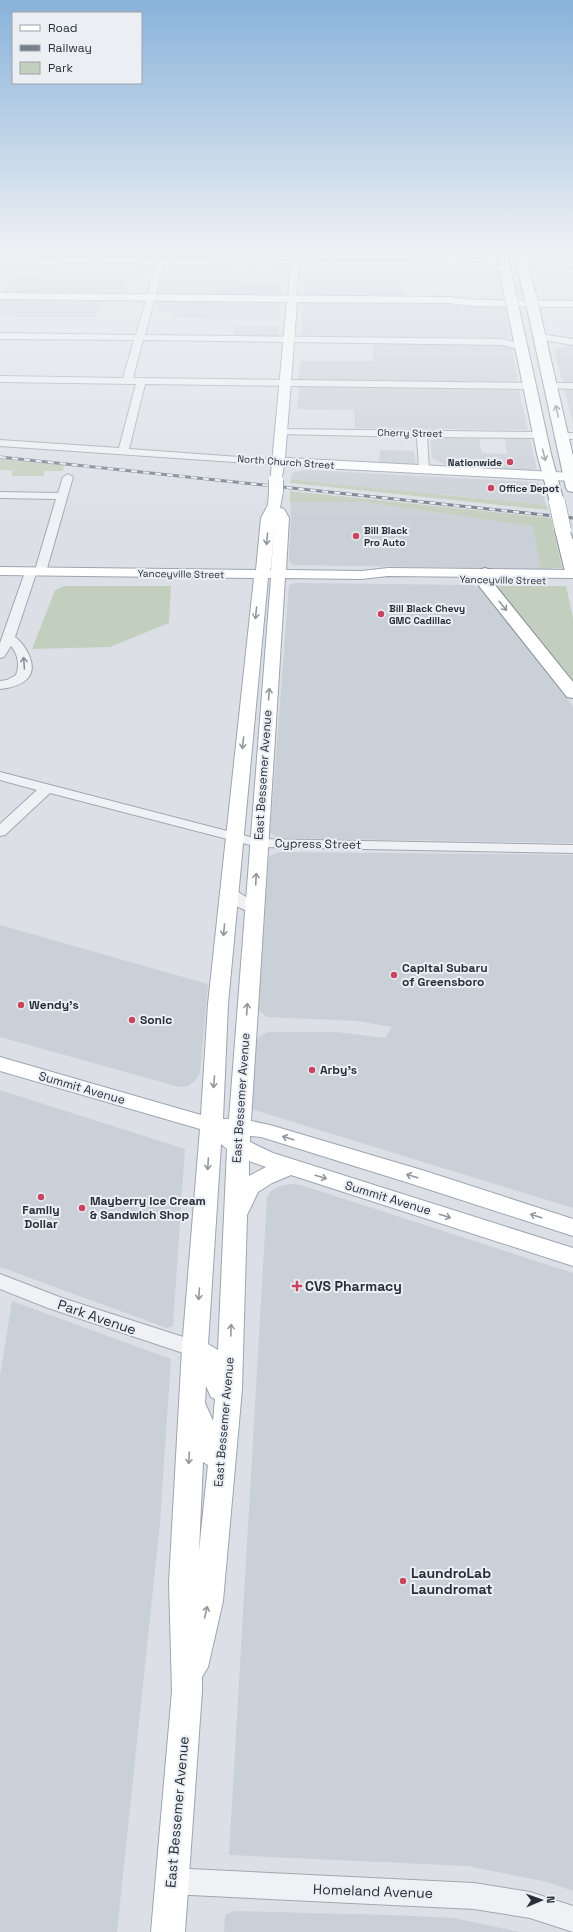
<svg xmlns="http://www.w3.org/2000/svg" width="573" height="1932" viewBox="0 0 573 1932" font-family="'Space Grotesk',sans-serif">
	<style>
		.built { fill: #cad0d7 }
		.green { fill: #c3cfbe }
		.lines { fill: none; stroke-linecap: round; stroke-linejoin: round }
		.minor-casing { stroke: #a2a7af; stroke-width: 2 }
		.major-casing { stroke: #9ca5b1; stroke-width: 2 }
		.highway-casing { stroke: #848f9b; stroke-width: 2 }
		.minor { fill: #eff1f4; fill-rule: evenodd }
		.major { fill: #fff; fill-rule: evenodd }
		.highway { fill: #fff; fill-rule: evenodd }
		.rail-casing { stroke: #76818e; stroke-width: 3 }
		.rail { stroke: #ebeff4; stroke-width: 2; stroke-dasharray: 6; stroke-linecap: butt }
		.major-bridge-casing { stroke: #9ca5b1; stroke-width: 16; stroke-linecap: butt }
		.highway-bridge-far1-casing { stroke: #848f9b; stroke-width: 13; stroke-linecap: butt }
		.highway-bridge-casing { stroke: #848f9b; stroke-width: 17; stroke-linecap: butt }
		.major-bridge { stroke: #fff; stroke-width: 14 }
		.highway-bridge-far1 { stroke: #fff; stroke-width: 12 }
		.highway-bridge { stroke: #fff; stroke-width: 16 }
		.oneway { stroke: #93979d }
		.oneway2 { stroke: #8b9098 }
		.poi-dot { fill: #c7455f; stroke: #ebeff4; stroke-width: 1.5 }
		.labels { text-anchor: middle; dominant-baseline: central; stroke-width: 4; stroke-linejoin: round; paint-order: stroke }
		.far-street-label { font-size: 10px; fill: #272f3b; stroke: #ebeff4 }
		.far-poi-label { font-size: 10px; font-weight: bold; fill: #272f3b; stroke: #ebeff4; text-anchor: start }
		.street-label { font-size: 12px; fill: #272f3b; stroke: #ebeff4 }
		.poi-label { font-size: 12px; font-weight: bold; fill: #272f3b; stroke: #ebeff4; text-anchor: start }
		.near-poi-label { font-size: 14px; font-weight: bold; fill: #272f3b; stroke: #ebeff4; text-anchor: start }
		.near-street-label { font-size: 14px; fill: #272f3b; stroke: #ebeff4 }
	</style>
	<rect width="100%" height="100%" fill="#dce0e6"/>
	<g class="built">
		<polygon points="529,253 573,253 573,263 538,262 533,260"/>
		<polygon points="9,278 127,279 122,295 2,293"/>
		<polygon points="163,280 237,280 237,282 283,282 282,296 158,295"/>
		<polygon points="306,280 401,281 403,297 305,296"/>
		<polygon points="2,300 102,301 96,317 16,317 0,316 0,305"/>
		<polygon points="157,301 281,302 279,319 233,319 172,318 173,311 155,311"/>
		<polygon points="303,302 505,305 510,337 506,338 301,336"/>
		<polygon points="235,326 279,326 278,336 233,336"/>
		<polygon points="373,344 507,345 512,347 518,382 298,380 300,361 373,361"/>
		<polygon points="573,345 573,382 563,382 554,350"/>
		<polygon points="299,386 519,390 528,430 355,428 354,410 297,409"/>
		<polygon points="564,390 573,390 573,424"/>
		<polygon points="436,438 479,439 482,453 507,454 505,439 530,439 537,469 526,471 450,466 441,463 432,458 430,441"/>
		<polygon points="380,450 414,451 416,464 379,463"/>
		<polygon points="309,470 531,482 539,483 546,505 450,495 427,494 291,479 291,475 294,472"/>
		<polygon points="290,502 364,502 534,526 541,569 293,565 289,561 291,518"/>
		<polygon points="295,583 473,585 484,590 548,668 573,707 573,843 277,838 270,833 289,585"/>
		<polygon points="280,852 573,855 573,1208 251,1109 256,1041 260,1036 268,1032 337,1032 385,1038 392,1027 357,1021 267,1017 258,1010 269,856"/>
		<polygon points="0,925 208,984 200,1073 196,1080 188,1086 179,1087 0,1037"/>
		<polygon points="0,1090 185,1149 173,1326 167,1328 0,1267"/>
		<polygon points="292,1184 301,1185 573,1273 573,1891 547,1882 467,1866 229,1855 267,1197 271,1191 280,1186"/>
		<polygon points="12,1301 171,1359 160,1523 117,1932 0,1932 0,1376"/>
		<polygon points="234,1911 391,1915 454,1918 520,1932 224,1932 225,1915"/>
	</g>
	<g class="green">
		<path d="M 0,253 L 142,253 C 97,267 47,257 0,262 Z"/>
		<polygon points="0,458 64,465 63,471 45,471 43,476 11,476 13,471 0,470"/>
		<path d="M 291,479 C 376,489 461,496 546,505 L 548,510 L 290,483 Z"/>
		<polygon points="290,491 551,518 562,568 541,569 533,526 364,502 290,502"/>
		<polygon points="64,586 171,586 169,623 110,647 32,649 55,590"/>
		<polygon points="497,586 566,586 573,618 573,684 498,590"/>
	</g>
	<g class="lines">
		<g class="minor-casing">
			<g id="minor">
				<polygon points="292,253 300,253 299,261 480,263 508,268 509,270 505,272 480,267 299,266 296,299 292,302 288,299 291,265 164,264 145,335 502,339 526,345 527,347 523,350 502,345 143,340 133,378 529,383 534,386 529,389 145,384 129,449 282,460 283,462 282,464 278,465 0,446 0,440 119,448 136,384 0,382 0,376 123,378 134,340 0,339 0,333 136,335 156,264 89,263 0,265 0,261 102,258 291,261"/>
				<polygon points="517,258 547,263 573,263 573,267 547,267 517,262"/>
				<polygon points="540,334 573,339 573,345 537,339 537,335"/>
				<polygon points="552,383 573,383 573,389 549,388 547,386 549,384"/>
				<polygon points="281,429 539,432 544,435 539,438 427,437 429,470 424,473 419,470 417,437 277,434 276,432"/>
				<polygon points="562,433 573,433 573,439 558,438 557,436"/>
				<path d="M 68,474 L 73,477 L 46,572 L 44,574 L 36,574 L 15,637 C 26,645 39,667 27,679 C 20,686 9,688 0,689 L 0,681 L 7,680 L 16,675 C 20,665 18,654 11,646 L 4,657 L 0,658 L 0,643 L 25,572 L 27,570 L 35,570 L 56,499 L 0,498 L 0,492 L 58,493 L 63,477 Z"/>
				<polygon points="0,772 258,839 573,845 573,853 258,847 50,793 5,835 0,836 0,824 37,790 0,780"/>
				<path d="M 228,886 C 232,888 259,905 262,908 L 259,911 C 246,915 228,902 220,891 L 223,888 Z"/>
				<polygon points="0,1274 62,1298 202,1343 205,1349 202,1355 195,1357 48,1308 0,1289"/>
				<polygon points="170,1868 474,1883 530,1892 573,1906 573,1932 530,1918 474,1909 170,1894 161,1890 157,1881 161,1872"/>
			</g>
		</g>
		<g class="major-casing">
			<g id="major">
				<polygon points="0,293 449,297 473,300 573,301 573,307 473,306 449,303 297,302 285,458 573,473 573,481 284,466 282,477 272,477 271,474 287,302 0,299"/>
				<path d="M 276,487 L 281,488 L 283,491 L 280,508 L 284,509 L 289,518 L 286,570 L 361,571 L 388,568 L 573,570 L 573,578 L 388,576 L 361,579 L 285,578 L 251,1121 L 270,1125 L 425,1171 L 573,1219 L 573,1236 L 409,1183 L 261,1137 L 250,1136 L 250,1142 L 273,1153 L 573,1248 L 573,1266 L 291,1175 L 272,1183 L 258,1192 L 247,1215 L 242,1389 L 223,1601 L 208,1667 L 202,1677 L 202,1691 L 185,1932 L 151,1932 L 172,1691 L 169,1582 L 182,1349 L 200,1129 L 0,1071 L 0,1057 L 201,1115 L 208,1004 L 254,578 L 0,575 L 0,567 L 256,570 L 261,518 L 268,505 L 269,491 L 271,488 ZM 275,518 L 271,570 L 270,570 L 271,567 ZM 268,578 L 271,578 L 229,1119 L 223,1119 L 228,1004 ZM 221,1144 L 227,1149 L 218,1350 L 208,1344 ZM 249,1161 L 266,1167 L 249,1176 ZM 206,1386 L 211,1397 L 215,1399 L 213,1421 L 205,1403 ZM 203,1462 L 208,1465 L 199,1551 Z"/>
			</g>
		</g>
		<g class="highway-casing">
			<g id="highway">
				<polygon points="497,253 507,253 516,294 514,296 510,297 504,294"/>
				<polygon points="513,253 523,253 536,295 534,297 526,297 524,295"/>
				<polygon points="513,304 519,308 551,454 564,502 562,505 552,505 550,502 537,454 507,308"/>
				<polygon points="533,304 539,308 573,456 573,492 568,491 566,488 527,308"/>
				<polygon points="563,525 568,527 573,540 573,577 567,575 565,572 555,530 558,527"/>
				<polygon points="485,568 491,570 495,585 573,682 573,698 567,697 479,586 477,573 479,570"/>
			</g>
		</g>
		<use href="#minor" class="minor"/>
		<use href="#major" class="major"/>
		<use href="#highway" class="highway"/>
		<g class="rail-casing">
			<polyline id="rail" points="0,457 573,518"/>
		</g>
		<use href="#rail" class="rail"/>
		<g class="major-bridge-casing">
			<polyline id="major-bridge" points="276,480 276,491"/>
		</g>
		<g class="highway-bridge-far1-casing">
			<g id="highway-bridge-far1">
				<polyline points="510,294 513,308"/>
				<polyline points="530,295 533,308"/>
			</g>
		</g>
		<g class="highway-bridge-casing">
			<polyline id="highway-bridge" points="557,502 563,530"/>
		</g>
		<use href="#major-bridge" class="major-bridge"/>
		<use href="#highway-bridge-far1" class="highway-bridge-far1"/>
		<use href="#highway-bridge" class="highway-bridge"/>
	</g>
	<defs><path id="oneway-shaft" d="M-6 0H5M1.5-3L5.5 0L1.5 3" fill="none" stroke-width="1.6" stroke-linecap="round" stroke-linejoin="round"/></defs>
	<g class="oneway">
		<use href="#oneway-shaft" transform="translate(557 411) rotate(-102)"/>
		<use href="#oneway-shaft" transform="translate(544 455) rotate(76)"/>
		<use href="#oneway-shaft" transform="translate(267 539) rotate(95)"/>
		<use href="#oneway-shaft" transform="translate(503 606) rotate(51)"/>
		<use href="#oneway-shaft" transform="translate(256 613) rotate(96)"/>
		<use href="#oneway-shaft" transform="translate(269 694) rotate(-86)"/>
		<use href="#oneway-shaft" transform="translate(243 743) rotate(96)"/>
		<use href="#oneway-shaft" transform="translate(256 879) rotate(-87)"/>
		<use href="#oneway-shaft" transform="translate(224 930) rotate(95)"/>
		<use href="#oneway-shaft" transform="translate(247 1009) rotate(-86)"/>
		<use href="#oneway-shaft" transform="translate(214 1082) rotate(95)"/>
		<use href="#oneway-shaft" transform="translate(288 1138) rotate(-163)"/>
		<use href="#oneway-shaft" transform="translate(208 1164) rotate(94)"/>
		<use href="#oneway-shaft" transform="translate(412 1176) rotate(-163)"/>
		<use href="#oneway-shaft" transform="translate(321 1177) rotate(17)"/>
		<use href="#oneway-shaft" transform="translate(445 1216) rotate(18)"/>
		<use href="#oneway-shaft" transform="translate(536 1216) rotate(-162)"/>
		<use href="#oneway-shaft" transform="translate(199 1294) rotate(94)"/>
		<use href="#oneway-shaft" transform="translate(231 1330) rotate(-88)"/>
		<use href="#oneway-shaft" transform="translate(189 1458) rotate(93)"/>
		<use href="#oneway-shaft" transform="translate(206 1612) rotate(-77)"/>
	</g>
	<use class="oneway2" href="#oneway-shaft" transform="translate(24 663) rotate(-94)"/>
	<linearGradient id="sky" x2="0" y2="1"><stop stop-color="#88b2da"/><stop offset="0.48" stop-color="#eff1f4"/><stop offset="1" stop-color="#eff1f4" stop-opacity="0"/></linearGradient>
	<rect width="573" height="524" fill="url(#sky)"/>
	<g class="poi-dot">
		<circle cx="510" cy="462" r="4"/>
		<circle cx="491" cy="488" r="4"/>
		<circle cx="356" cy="536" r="4"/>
		<circle cx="381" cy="614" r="4"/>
		<circle cx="394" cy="975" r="4"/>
		<circle cx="21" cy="1005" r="4"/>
		<circle cx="132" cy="1020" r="4"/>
		<circle cx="312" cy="1070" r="4"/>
		<circle cx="41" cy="1197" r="4"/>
		<circle cx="82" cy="1208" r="4"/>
		<path d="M295 1280h4v4h4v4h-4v4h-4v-4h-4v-4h4z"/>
		<circle cx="403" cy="1581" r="4"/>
	</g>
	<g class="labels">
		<g class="far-street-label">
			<text transform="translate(410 433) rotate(1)">Cherry Street</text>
			<text transform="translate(286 462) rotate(4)">North Church Street</text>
			<text transform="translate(181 574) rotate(1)">Yanceyville Street</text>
			<text transform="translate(503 580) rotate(1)">Yanceyville Street</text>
		</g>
		<g class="far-poi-label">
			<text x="502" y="462" text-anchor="end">Nationwide</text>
			<text x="499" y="488">Office Depot</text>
			<text x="364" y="530">Bill Black<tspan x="364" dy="12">Pro Auto</tspan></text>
			<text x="389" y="608">Bill Black Chevy<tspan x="389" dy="12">GMC Cadillac</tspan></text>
		</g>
		<g class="street-label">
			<text transform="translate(263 775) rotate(-86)">East Bessemer Avenue</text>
			<text transform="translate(318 844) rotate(1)">Cypress Street</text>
			<text transform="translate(82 1088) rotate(16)">Summit Avenue</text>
			<text transform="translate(241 1098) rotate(-86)">East Bessemer Avenue</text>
			<text transform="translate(388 1198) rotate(17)">Summit Avenue</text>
			<text transform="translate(224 1422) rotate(-85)">East Bessemer Avenue</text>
		</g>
		<g class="poi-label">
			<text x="402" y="968">Capital Subaru<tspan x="402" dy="14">of Greensboro</tspan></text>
			<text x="29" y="1005">Wendy's</text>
			<text x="140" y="1020">Sonic</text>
			<text x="320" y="1070">Arby's</text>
			<text x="90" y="1201">Mayberry Ice Cream<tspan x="90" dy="14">&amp; Sandwich Shop</tspan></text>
			<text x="41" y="1210" text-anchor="middle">Family<tspan x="41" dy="14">Dollar</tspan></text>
		</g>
		<g class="near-poi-label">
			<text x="305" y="1286">CVS Pharmacy</text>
			<text x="411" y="1573">LaundroLab<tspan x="411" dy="16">Laundromat</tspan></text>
		</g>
		<g class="near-street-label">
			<text transform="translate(97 1317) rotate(19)">Park Avenue</text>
			<text transform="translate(177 1812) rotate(-85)">East Bessemer Avenue</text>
			<text transform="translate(373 1891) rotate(2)">Homeland Avenue</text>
		</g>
	</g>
	<rect x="12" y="12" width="130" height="72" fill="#ebeff4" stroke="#9da2aa"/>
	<rect x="20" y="25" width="20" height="6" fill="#ffffff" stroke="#9da2aa"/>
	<text x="48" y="32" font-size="12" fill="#272f3b">Road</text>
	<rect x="20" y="45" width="20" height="6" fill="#76818e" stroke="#9da2aa"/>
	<text x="48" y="52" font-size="12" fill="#272f3b">Railway</text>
	<rect x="20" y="62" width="20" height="12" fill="#c3cfbe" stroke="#9da2aa"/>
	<text x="48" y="72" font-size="12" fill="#272f3b">Park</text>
	<g transform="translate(541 1900) rotate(88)" stroke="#ebeff4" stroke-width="3" paint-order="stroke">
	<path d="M0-3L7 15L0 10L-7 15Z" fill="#272f3b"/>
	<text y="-6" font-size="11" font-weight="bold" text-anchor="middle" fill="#272f3b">N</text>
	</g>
</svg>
